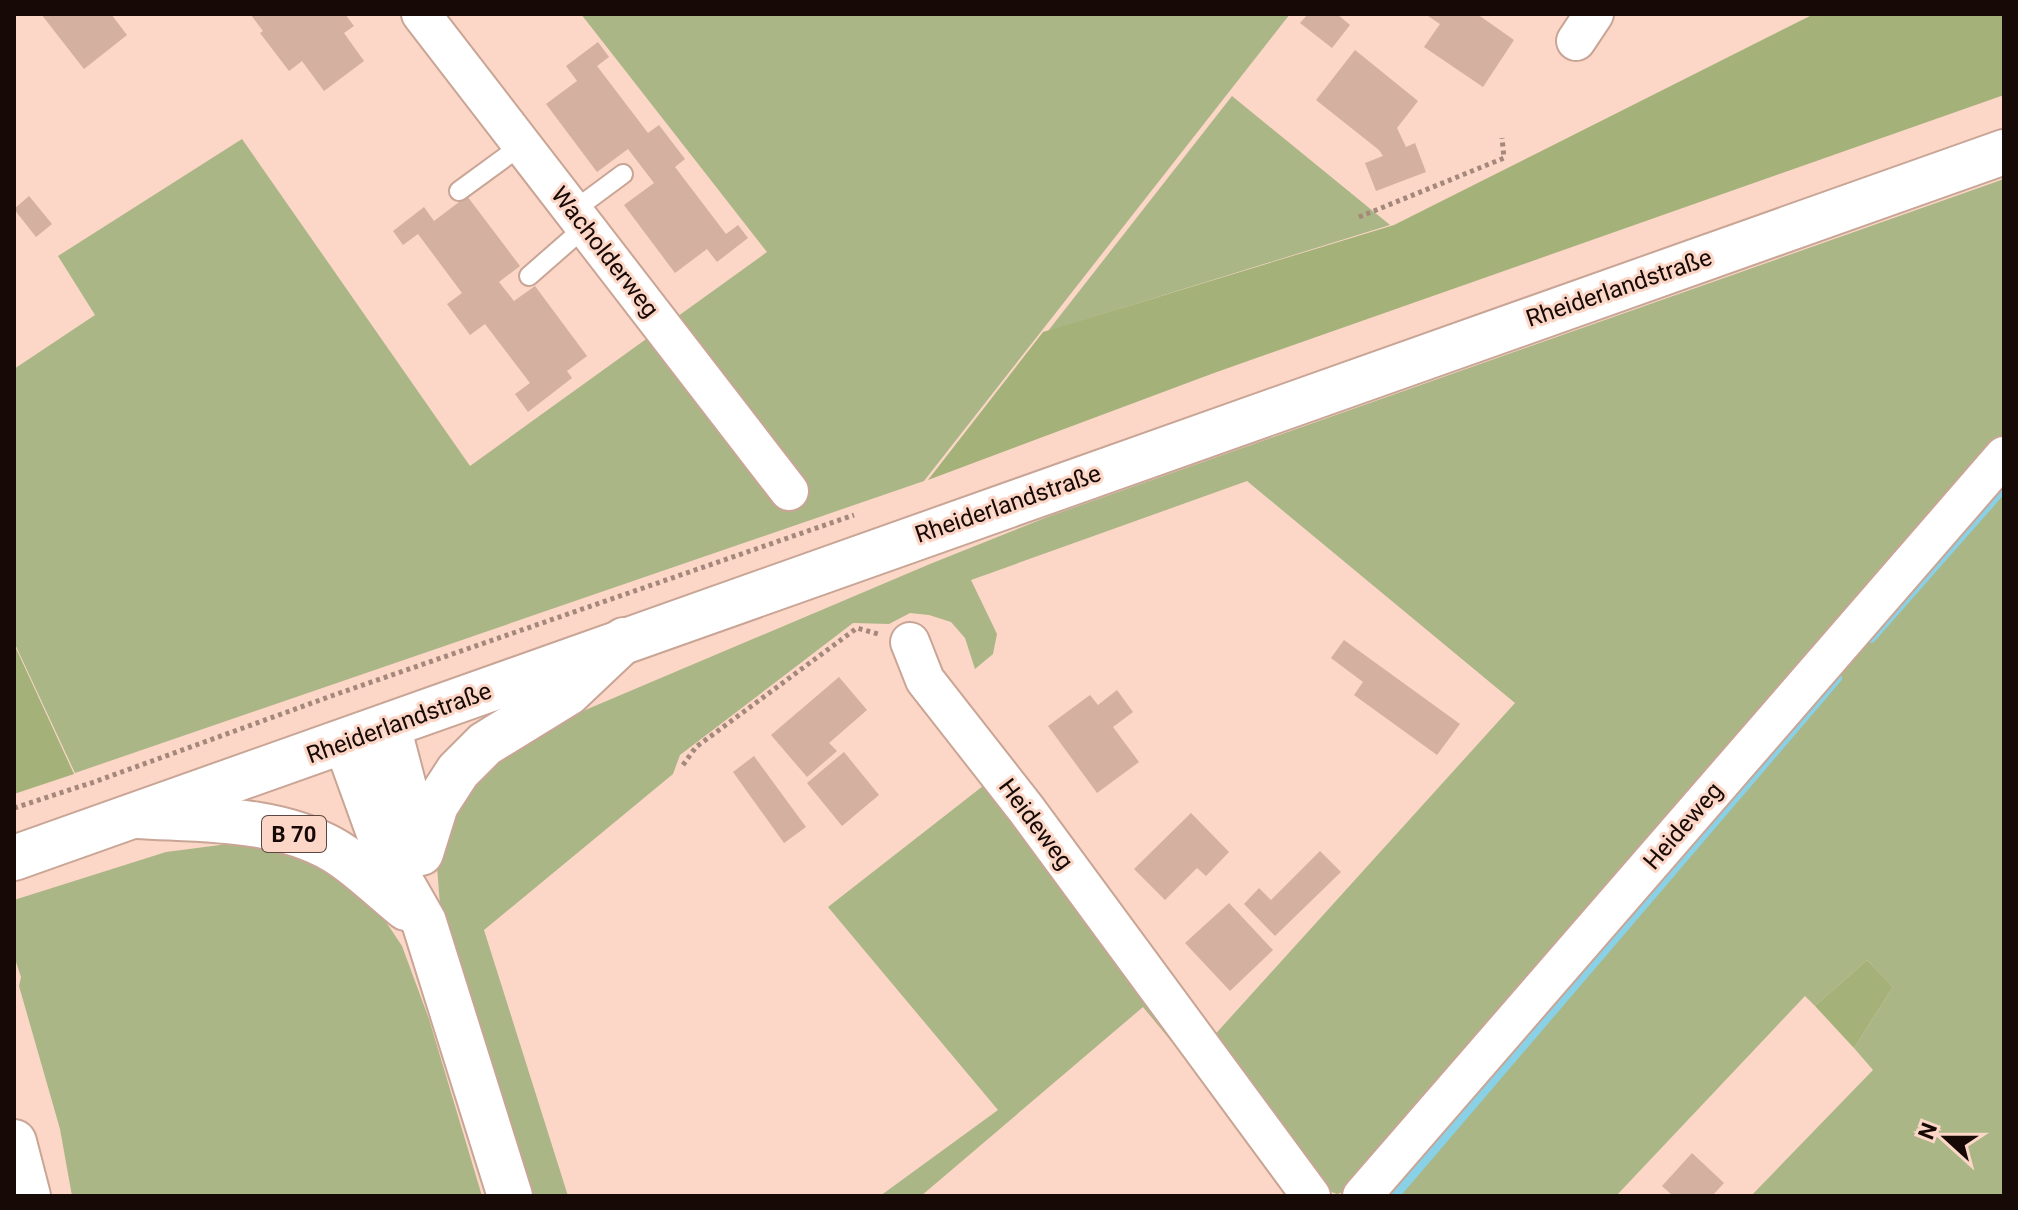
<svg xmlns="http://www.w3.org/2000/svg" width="2018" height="1210" viewBox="0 0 2018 1210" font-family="Roboto,sans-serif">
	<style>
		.green { fill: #aab686 }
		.forest { fill: #a4b27a }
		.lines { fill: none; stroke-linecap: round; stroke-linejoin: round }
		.stream { stroke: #88d1e7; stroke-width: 10 }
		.building { fill: #d4b0a0 }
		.lane-casing { stroke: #c9a596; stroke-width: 22 }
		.street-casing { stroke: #c9a596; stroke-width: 42 }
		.secondary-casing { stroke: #c9a596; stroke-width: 48 }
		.primary-casing { stroke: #c9a596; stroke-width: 48 }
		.path { stroke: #a4887c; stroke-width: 5; stroke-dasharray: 4 4; stroke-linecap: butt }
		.lane { stroke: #fff; stroke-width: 18 }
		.street { stroke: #fff; stroke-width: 38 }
		.secondary { stroke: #fff; stroke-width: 44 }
		.primary { stroke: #fff; stroke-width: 44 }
		.labels { text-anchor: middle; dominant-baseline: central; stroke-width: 6; stroke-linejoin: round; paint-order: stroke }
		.shield { fill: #fcd6c6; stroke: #5c4740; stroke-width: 2 }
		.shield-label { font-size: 22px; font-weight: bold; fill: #170a06 }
		.street-label { font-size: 24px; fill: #170a06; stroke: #fcd6c6 }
	</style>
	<rect width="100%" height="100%" fill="#fcd6c6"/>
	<g class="green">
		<polygon points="581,14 1290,14 924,481 75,773 14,642 14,369 95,315 58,256 242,139 470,466 767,252"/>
		<polygon points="1232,96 1390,225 1048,331"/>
		<polygon points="2004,179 2004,441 1355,1188 1337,1194 1319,1187 1210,1040 1515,703 1247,481 971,580 997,634 993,654 975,669 965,638 951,622 929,615 910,613 889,624 853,623 680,755 673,774 484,930 568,1196 528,1196 491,1080 440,905 436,854 444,814 491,750 930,564 1050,516"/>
		<polygon points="2004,472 2004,1196 1751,1196 1873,1070 1854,1048 1893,987 1867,960 1815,1006 1805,996 1616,1196 1374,1196"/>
		<polygon points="949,743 957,744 1183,1037 1176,1047 1143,1007 921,1196 880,1196 998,1110 828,907 983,786"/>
		<polygon points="228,844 266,845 303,856 340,875 374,904 402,946 429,1019 482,1196 72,1196 60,1129 19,986 21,977 14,956 14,900 166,852"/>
	</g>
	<g class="forest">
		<polygon points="1814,14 2004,14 2004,95 1214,373 928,480 1043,332 1394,225"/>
		<polygon points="14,644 74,774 14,794"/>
		<polygon points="1867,960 1893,987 1854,1048 1815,1006"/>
	</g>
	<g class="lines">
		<g class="stream">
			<polyline points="1871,638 2004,487"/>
			<polyline points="1394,1196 1837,678"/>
		</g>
	</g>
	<g class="building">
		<polygon points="41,14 111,14 127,35 84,69"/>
		<polygon points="253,14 345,14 354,26 344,33 364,61 324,91 302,61 289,71 260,33 263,31 251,15"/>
		<polygon points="1308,14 1337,14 1350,25 1332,48 1300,23"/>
		<polygon points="1425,14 1477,14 1514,40 1483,87 1424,47 1440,24"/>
		<polygon points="598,42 609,57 597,66 648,133 659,125 685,159 675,167 726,234 738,225 748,238 717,262 707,249 675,273 624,205 654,183 628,149 597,172 546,104 577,81 566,66"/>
		<polygon points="1355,50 1418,101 1397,128 1406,147 1415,143 1426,172 1376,191 1365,163 1383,156 1379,150 1316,100"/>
		<polygon points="29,196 52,224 36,237 14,209"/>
		<polygon points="467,196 520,266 499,282 514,301 535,286 587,356 567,371 572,378 528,412 515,394 530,383 485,324 470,335 447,304 462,293 418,234 403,245 393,231 424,207 434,221"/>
		<polygon points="1344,640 1460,724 1437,755 1354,695 1363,682 1331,658"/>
		<polygon points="839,677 867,710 829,743 837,751 807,777 771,735"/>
		<polygon points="1117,690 1133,712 1113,727 1139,762 1097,793 1048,726 1090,695 1098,705"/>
		<polygon points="844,752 879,795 842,826 807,783"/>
		<polygon points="754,756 806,827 784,843 733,772"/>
		<polygon points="1191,813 1229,852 1206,876 1197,868 1165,900 1134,869"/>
		<polygon points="1320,851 1341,872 1275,936 1244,904 1259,888 1271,900"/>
		<polygon points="1229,903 1273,950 1230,991 1185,943"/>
		<polygon points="1692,1153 1724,1183 1712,1196 1673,1196 1662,1186"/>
	</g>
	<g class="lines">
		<g class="lane-casing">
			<g id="lane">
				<polyline points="459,191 522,145"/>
				<polyline points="573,211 623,174"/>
				<polyline points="529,276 585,227"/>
			</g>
		</g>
		<g class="street-casing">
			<g id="street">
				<polyline points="421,14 789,491"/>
				<polyline points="1576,41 1594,14"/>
				<polyline points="910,642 925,680 1026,809 1311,1196"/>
				<polyline points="1362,1196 2004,456"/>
			</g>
		</g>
		<g class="secondary-casing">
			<polyline id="secondary" points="14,858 2004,152"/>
		</g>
		<g class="primary-casing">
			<g id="primary">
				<polyline points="388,726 421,852"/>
				<polyline points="346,742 389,861 424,922 510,1196"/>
				<path d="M 137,816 C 202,820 277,817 335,851 C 360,866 383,890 406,908"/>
				<polyline points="421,853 436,805 458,771 485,744 568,693 624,640"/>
				<polyline points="14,1142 28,1196"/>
			</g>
		</g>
		<g class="path">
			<polyline points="1359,217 1504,158 1502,138"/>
			<polyline points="683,765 696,747 857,628 878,634"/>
			<polyline points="14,808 94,782 334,695 854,515"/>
		</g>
		<use href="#lane" class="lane"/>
		<use href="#street" class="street"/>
		<use href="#secondary" class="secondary"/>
		<use href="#primary" class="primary"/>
	</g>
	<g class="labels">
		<rect class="shield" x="262" y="816" width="64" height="36" rx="6"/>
		<g class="shield-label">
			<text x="294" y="834">B 70</text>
		</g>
		<g class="street-label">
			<text transform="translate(605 252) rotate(52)">Wacholderweg</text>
			<text transform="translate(1619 288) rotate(-19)">Rheiderlandstraße</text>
			<text transform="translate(1008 504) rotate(-19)">Rheiderlandstraße</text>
			<text transform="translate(399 723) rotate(-20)">Rheiderlandstraße</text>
			<text transform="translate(1036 824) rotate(53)">Heideweg</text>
			<text transform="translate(1683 826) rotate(-49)">Heideweg</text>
		</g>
	</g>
	<rect width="2018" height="1210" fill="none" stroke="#170a06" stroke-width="32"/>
	<g transform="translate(1946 1138) rotate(291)" stroke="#fcd6c6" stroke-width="6" paint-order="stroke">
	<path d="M0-6L14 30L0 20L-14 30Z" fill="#170a06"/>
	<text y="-12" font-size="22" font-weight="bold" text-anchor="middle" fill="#170a06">N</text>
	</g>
</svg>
